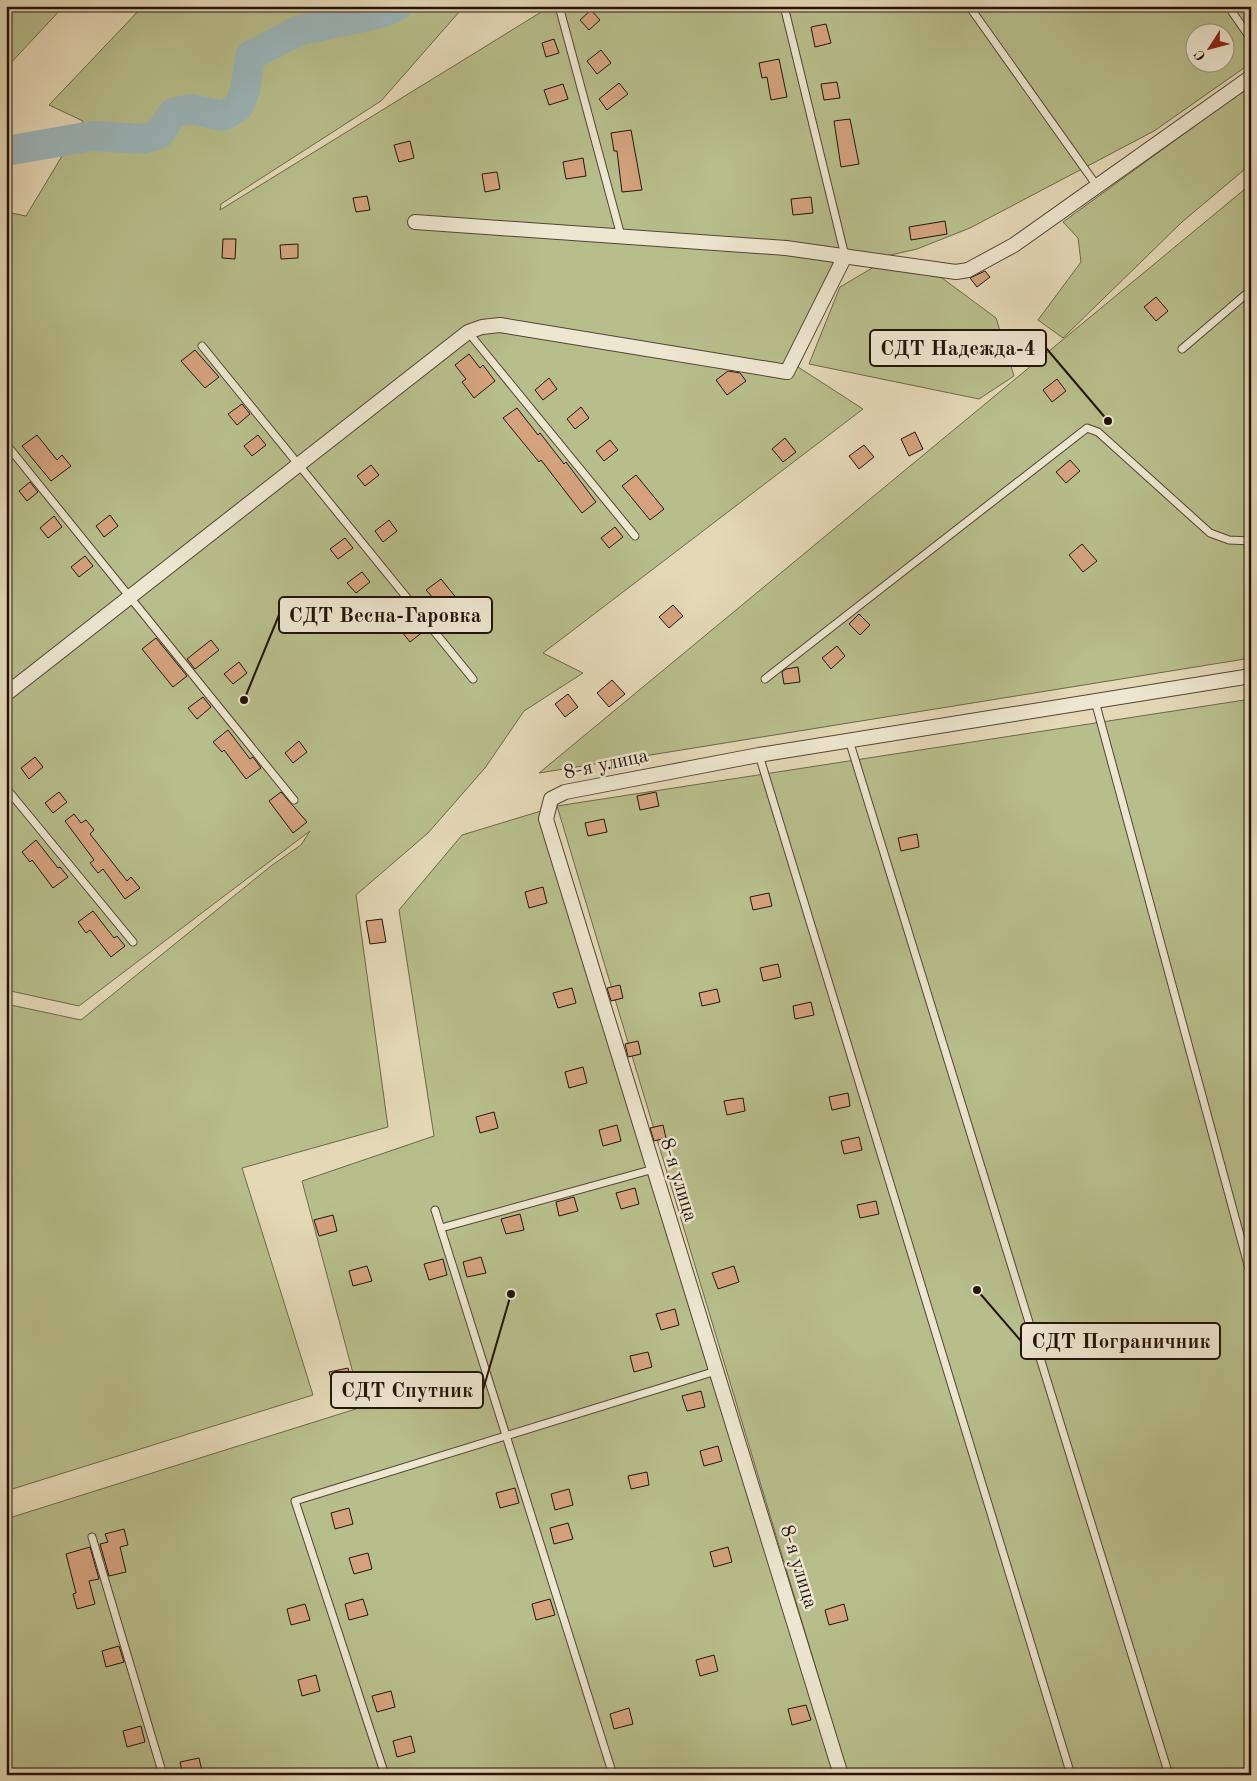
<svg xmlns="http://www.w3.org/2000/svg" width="1257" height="1781" viewBox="0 0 1257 1781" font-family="'Old Standard TT',serif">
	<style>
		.green { fill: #b7be8b; stroke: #6d684a; fill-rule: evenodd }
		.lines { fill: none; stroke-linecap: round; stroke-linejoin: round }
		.river { stroke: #9bb6ba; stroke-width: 30 }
		.building { fill: #d4a37e; stroke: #23130a }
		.service-casing { stroke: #534435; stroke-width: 9 }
		.minor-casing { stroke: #534435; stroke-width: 16 }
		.service { stroke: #ede6d0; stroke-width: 7 }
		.minor { stroke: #ede6d0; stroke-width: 14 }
		.labels { text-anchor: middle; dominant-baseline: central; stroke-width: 5; stroke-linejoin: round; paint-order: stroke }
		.street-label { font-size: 20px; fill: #23130a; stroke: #ede6d0 }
		.leader { fill: none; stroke: #23130a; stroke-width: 2 }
		.callout-dot { fill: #23130a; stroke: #ede6d0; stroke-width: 2 }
		.callout { fill: #ede6d0; stroke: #23130a; stroke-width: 2 }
		.callout-label { font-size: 21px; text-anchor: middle; font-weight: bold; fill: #23130a }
	</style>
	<rect width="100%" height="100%" fill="#e4d8b6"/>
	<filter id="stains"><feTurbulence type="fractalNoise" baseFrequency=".004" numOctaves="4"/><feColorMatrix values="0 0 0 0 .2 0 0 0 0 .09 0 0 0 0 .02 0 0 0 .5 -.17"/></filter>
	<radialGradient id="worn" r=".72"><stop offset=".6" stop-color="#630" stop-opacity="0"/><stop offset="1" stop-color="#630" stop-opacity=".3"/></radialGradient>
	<g class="green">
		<polygon points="6,6 64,6 6,68"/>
		<path d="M 143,6 L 471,6 L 460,11 L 381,101 L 221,204 L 220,210 L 551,6 L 1251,6 L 1251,63 L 1154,131 L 970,228 L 917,249 L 847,265 L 798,367 L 863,409 L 543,653 L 583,673 L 524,711 L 485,768 L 428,833 L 356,895 L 388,1127 L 242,1168 L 313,1395 L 6,1491 L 6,1004 L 81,1020 L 271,866 L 301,845 L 310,831 L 79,1006 L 6,990 L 6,212 L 26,216 L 83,121 L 49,105 ZM 1194,32 L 1224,32 L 1224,62 L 1194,62 Z"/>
		<polygon points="1251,85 1251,164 1182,222 1063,338 1038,320 1081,262 1078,238 1063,222"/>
		<polygon points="1251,184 1251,658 539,773"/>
		<polygon points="879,264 942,278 996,318 1014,376 979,399 809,364 840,287"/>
		<polygon points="1251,699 1251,1775 848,1775 557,806"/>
		<polygon points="541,811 836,1775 6,1775 6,1519 362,1407 302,1181 434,1136 399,910 462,835"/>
	</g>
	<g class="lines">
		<polyline class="river" points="6,151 92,136 143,139 159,134 173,113 190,109 223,116 238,107 245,91 250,56 297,31 381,13 397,6"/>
	</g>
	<g class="building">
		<polygon points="591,10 600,20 589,30 580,20"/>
		<polygon points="826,24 831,43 815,47 811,27"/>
		<polygon points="554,39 559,53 546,57 542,43"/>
		<polygon points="601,50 611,63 597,74 587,61"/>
		<polygon points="779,59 787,97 771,100 767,77 762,78 759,63"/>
		<polygon points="837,82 840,98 824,100 821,84"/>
		<polygon points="619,83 628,94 607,110 599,99"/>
		<polygon points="563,84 568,99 549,105 544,90"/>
		<polygon points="850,119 859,164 841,167 834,121"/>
		<polygon points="631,130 642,190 622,192 617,151 614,151 611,133"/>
		<polygon points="410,141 414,158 399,162 394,145"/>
		<polygon points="583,158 586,176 566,179 563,162"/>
		<polygon points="497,172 500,189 485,192 482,174"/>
		<polygon points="367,196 370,210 356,212 353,198"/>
		<polygon points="811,197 813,213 793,215 791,199"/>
		<polygon points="945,221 947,234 911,240 909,227"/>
		<polygon points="223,239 236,239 235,259 222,258"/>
		<polygon points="298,244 298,258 281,259 280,245"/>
		<polygon points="985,271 990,277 977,287 970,278"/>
		<polygon points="1156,297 1168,311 1156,321 1144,307"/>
		<polygon points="195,350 219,377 205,388 181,361"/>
		<polygon points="469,354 480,368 483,365 495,381 474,398 462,382 466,379 455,365"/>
		<polygon points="728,371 740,373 746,381 727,395 716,380"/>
		<polygon points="549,378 557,389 543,400 535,390"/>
		<polygon points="1057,379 1066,391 1052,402 1043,390"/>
		<polygon points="242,404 250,414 237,425 228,414"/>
		<polygon points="581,407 589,418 575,429 567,419"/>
		<polygon points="517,408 538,435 540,433 564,464 566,462 596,502 582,513 541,460 539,462 503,418"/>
		<polygon points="915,432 923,449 909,456 901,439"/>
		<polygon points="37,435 57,460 62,455 71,466 51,481 22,446"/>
		<polygon points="258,435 266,445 252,456 244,446"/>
		<polygon points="785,438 796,452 783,462 772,449"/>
		<polygon points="610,440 618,450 604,461 596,451"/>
		<polygon points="864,445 874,457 859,469 849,456"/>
		<polygon points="1070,460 1080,471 1066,483 1056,472"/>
		<polygon points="371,465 379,475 365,486 357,476"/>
		<polygon points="636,475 664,509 650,520 622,486"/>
		<polygon points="30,482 38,492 27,501 19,491"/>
		<polygon points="110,515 118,526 104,537 96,526"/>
		<polygon points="54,516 62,527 48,538 40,528"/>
		<polygon points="389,520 397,531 383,542 375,531"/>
		<polygon points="615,527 623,537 609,548 601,538"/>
		<polygon points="345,538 353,548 338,559 330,549"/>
		<polygon points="1082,544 1097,561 1083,572 1069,555"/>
		<polygon points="85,556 93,566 79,577 71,567"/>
		<polygon points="362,572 370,582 356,593 347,583"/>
		<polygon points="441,579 462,605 466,602 474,613 459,624 439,597 435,600 426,590"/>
		<polygon points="393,598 413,623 416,620 424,631 410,642 390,617 387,619 378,609"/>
		<polygon points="673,605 683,616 669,628 659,617"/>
		<polygon points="859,614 870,625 860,635 849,624"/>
		<polygon points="156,638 187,676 173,687 142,649"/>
		<polygon points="211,640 219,650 195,669 187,659"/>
		<polygon points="837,646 845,656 831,669 822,658"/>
		<polygon points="239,662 247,673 233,684 224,674"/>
		<polygon points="798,667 800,682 784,684 782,672 786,669"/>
		<polygon points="612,680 625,694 609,707 597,693"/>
		<polygon points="568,694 578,707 565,717 555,704"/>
		<polygon points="203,697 211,707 197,719 188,708"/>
		<polygon points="228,730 250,759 253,757 261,768 246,779 224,750 222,752 213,742"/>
		<polygon points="299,741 307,752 293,763 285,753"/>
		<polygon points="35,757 43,767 29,779 21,768"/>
		<polygon points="59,792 67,802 53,813 45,803"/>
		<polygon points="281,792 307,822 293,833 269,801"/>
		<polygon points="656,792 659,806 640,810 637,796"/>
		<polygon points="74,814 81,823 86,820 94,830 90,834 127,881 131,877 140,888 125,899 103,869 98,873 90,863 94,860 65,821"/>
		<polygon points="604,819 607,832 588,836 585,823"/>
		<polygon points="917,834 919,847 901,851 898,838"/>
		<polygon points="36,840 58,868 60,867 68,877 53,888 32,860 30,862 22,852"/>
		<polygon points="543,887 547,903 529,908 525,892"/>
		<polygon points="769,893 772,906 753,910 750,897"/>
		<polygon points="93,911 114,938 117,936 125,946 111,957 90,930 86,933 78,922"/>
		<polygon points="382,919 386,942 370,944 366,921"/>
		<polygon points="778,964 781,977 763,981 760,968"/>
		<polygon points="620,985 623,998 611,1001 607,988"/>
		<polygon points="572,988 576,1003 558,1008 553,993"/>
		<polygon points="717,989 720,1002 702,1006 699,993"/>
		<polygon points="811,1002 814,1015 795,1019 793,1006"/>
		<polygon points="638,1041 641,1054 628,1057 625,1044"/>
		<polygon points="583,1067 587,1083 569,1088 565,1072"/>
		<polygon points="848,1093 850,1106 832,1110 829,1097"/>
		<polygon points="743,1098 745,1111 727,1115 724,1101"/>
		<polygon points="494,1112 498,1128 480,1133 476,1117"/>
		<polygon points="617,1125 621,1141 603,1146 599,1130"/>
		<polygon points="663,1125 666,1138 654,1141 650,1128"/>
		<polygon points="859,1137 862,1150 844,1154 841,1141"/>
		<polygon points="635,1188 639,1204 621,1209 616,1193"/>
		<polygon points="574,1197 578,1211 559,1216 556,1202"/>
		<polygon points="876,1201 879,1214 860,1218 857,1205"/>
		<polygon points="520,1214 524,1230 506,1234 501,1219"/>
		<polygon points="333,1215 337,1231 319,1236 314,1220"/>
		<polygon points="481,1257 486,1273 467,1277 463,1262"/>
		<polygon points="443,1259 447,1275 429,1280 424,1264"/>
		<polygon points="367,1266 372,1281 353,1286 349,1271"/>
		<polygon points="734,1266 739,1282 718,1289 712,1273"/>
		<polygon points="675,1309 679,1325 661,1330 656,1314"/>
		<polygon points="648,1352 652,1367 634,1372 630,1356"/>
		<polygon points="348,1368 352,1383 334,1388 329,1372"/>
		<polygon points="701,1391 705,1407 687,1411 682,1396"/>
		<polygon points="718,1446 722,1461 704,1466 700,1451"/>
		<polygon points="647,1472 649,1485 631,1489 628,1476"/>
		<polygon points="515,1488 519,1503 500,1508 496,1493"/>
		<polygon points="569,1489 573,1505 555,1510 551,1494"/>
		<polygon points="349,1508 353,1524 335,1529 331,1513"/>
		<polygon points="568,1523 573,1539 554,1544 550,1528"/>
		<polygon points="124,1529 128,1545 120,1547 126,1572 109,1576 100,1544 108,1542 105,1534"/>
		<polygon points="90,1547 99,1579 89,1581 95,1604 77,1609 73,1594 76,1593 66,1554"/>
		<polygon points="728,1547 732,1562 714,1567 710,1552"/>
		<polygon points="368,1553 372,1569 354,1574 349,1558"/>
		<polygon points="363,1599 368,1615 349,1620 345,1604"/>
		<polygon points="550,1599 555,1615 536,1620 532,1604"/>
		<polygon points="305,1604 310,1620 291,1625 287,1609"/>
		<polygon points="844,1604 848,1620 829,1625 825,1610"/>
		<polygon points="119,1646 124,1662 106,1667 102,1651"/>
		<polygon points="714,1655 718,1671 700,1676 696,1660"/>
		<polygon points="316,1675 320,1691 302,1696 298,1680"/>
		<polygon points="391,1691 395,1707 377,1712 372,1696"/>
		<polygon points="806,1705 811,1720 792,1725 788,1709"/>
		<polygon points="629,1708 633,1724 614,1729 610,1714"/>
		<polygon points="141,1726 145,1742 127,1747 123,1731"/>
		<polygon points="411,1736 415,1752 397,1757 393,1741"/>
		<polygon points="199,1758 203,1775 183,1775 180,1762"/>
	</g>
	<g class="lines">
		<g class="service-casing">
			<g id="service">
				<polyline points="559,6 621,236"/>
				<polyline points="784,6 845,256"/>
				<polyline points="969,6 1097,186"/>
				<polyline points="1228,6 1251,39"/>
				<polyline points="468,332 635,536"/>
				<polyline points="202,346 473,679"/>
				<polyline points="1182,349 1251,290"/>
				<polyline points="6,444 294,800"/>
				<polyline points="765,679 1087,428 1098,432 1210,533 1229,540 1251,541"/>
				<polyline points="1095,701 1251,1276"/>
				<polyline points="849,740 1169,1775"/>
				<polyline points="759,755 1071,1775"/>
				<polyline points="6,788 133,942"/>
				<polyline points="435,1210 613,1775"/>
				<polyline points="441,1228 654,1169"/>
				<polyline points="92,1537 163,1775"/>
				<polyline points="385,1775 295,1501 716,1371"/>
			</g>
		</g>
		<g class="minor-casing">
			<g id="minor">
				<polyline points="415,222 786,248 956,272 968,270 1014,245 1251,77"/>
				<polyline points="6,694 468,332 482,327 500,325 787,372 845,256"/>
				<polyline points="841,1775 546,819 551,799 565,792 759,755 1251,676"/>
			</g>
		</g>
		<use href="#service" class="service"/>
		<use href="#minor" class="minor"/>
	</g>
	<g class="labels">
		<g class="street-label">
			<text transform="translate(606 765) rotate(-12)">8-я улица</text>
			<text transform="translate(678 1180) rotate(73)">8-я улица</text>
			<text transform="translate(798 1567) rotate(73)">8-я улица</text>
		</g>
	</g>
	<path class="leader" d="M1108 421L1046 348M244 700L279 615M977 1290L1021 1341M511 1294L483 1390"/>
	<g class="callout-dot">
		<circle cx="1108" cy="421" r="5"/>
		<circle cx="244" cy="700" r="5"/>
		<circle cx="977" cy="1290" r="5"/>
		<circle cx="511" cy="1294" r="5"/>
	</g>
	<g class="callout">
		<rect x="870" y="330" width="176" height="36" rx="5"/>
		<rect x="279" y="597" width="213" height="36" rx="5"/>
		<rect x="1021" y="1323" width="199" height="36" rx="5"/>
		<rect x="331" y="1372" width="152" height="36" rx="5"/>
	</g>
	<g class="callout-label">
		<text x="958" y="355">СДТ Надежда-4</text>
		<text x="385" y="622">СДТ Весна-Гаровка</text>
		<text x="1121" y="1348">СДТ Пограничник</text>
		<text x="407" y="1397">СДТ Спутник</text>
	</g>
	<rect width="1257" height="1781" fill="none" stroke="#e4d8b6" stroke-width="25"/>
	<rect x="8" y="8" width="1242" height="1766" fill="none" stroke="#23130a" stroke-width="2.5"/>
	<rect x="12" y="12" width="1232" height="1756" fill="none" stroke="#23130a"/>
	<g transform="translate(1210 48) rotate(234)"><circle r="24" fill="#ede6d0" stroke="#9c9281"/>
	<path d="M0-4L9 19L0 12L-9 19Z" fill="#8f2418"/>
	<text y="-8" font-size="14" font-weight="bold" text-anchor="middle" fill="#23130a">С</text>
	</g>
	<rect width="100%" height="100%" filter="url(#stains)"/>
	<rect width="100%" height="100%" fill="url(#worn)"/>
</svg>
